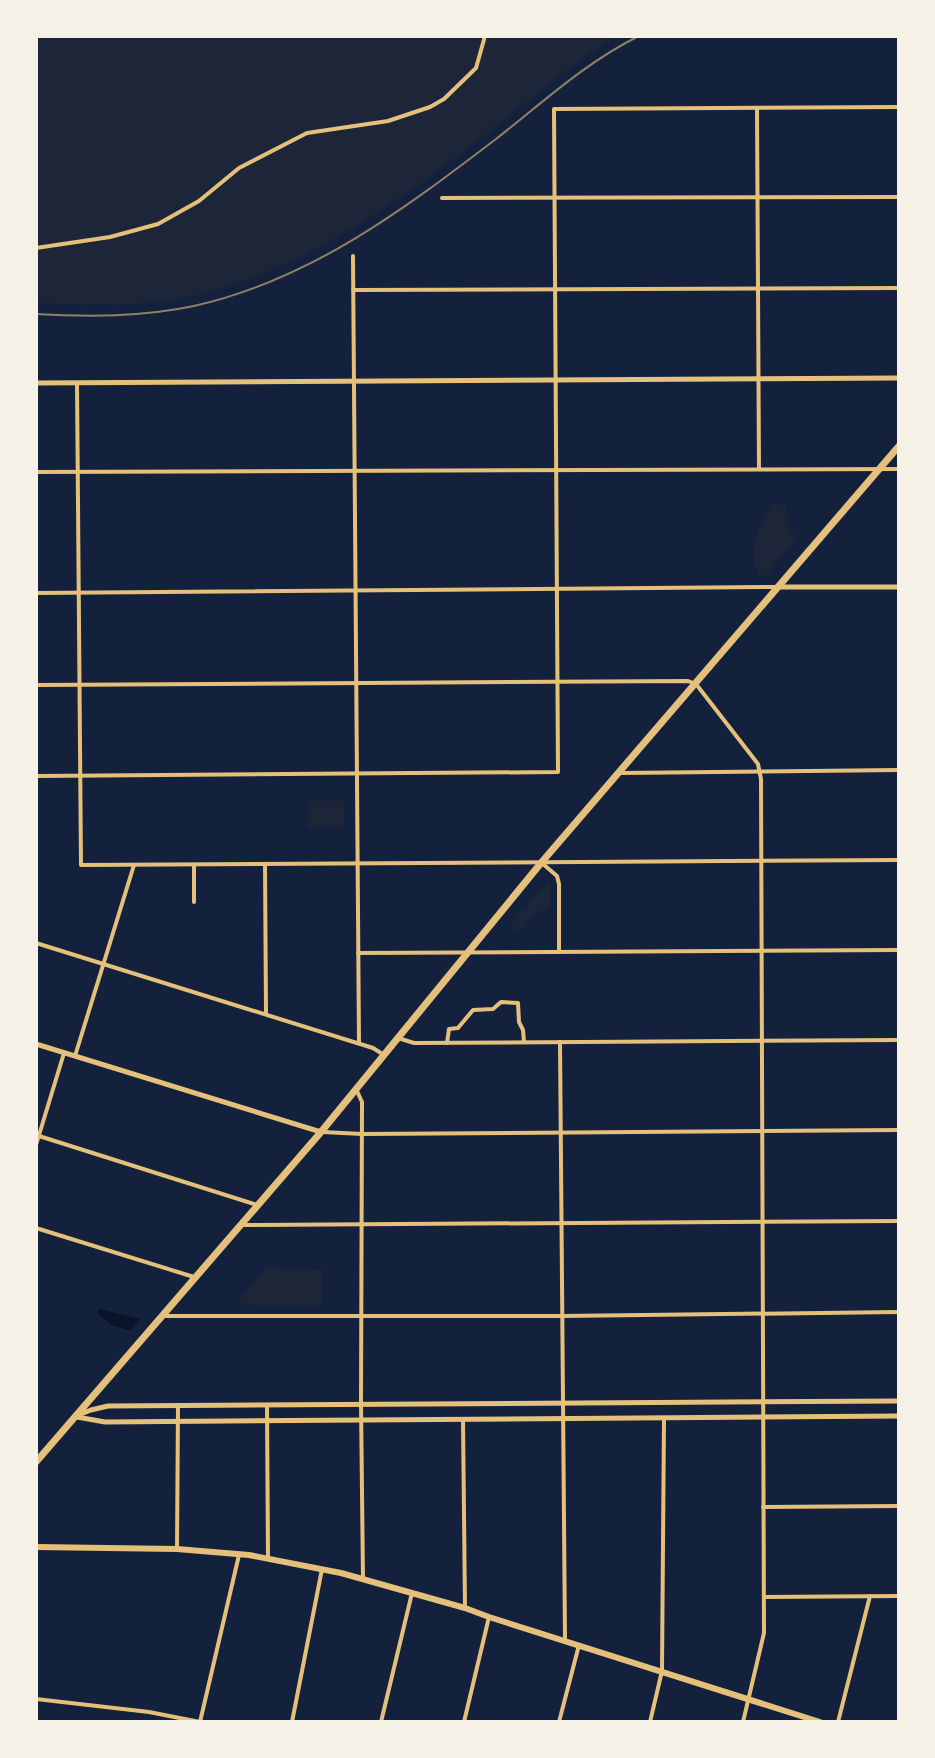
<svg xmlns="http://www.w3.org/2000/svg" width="935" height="1758" viewBox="0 0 935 1758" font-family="'Roboto Condensed',sans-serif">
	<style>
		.green { fill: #1d2539 }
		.water { fill: #0b132b }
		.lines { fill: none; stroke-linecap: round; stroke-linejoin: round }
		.minor { stroke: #e5c07b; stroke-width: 4 }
		.tertiary { stroke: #e5c07b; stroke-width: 5 }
		.secondary { stroke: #e5c07b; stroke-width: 6 }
		.primary { stroke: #e5c07b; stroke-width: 7 }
		.tram { stroke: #918062; stroke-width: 2 }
	</style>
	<rect width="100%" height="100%" fill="#14213d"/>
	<g class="green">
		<path d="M 36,36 L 616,36 C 572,64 532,99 490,131 C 398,202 298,276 182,298 C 133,307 85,305 36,303 Z"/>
		<path d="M 774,503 L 786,506 L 789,530 L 798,538 L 767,574 L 761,577 L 758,575 C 748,544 758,529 774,503 Z"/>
		<polygon points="309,801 344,801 344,827 308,827"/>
		<path d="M 546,883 L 550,883 L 550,909 C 533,912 533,919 524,928 L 515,930 L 509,928 L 524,909 L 527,910 L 529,908 L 527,905 Z"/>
		<polygon points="266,1268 323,1270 322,1306 237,1305 249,1287"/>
	</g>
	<polygon class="water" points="99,1309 140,1319 130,1331 112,1325 97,1313"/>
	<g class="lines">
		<g class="minor">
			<polyline points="757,108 759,469"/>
			<polyline points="442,198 899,197"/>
			<polyline points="36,248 110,237 158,224 199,201 239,168 307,133 388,121 430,107 444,99 476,68 485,36"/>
			<polyline points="353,256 359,1043"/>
			<polyline points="353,290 899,288"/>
			<polyline points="77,383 81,865 899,860"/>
			<polyline points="36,472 899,469"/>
			<polyline points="36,593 776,587"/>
			<polyline points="36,685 688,681 696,684 758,764 761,779 764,1633 743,1722"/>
			<polyline points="621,773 899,770"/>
			<polyline points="36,776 558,772 554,109 899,107"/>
			<polyline points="265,864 266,1014"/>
			<polyline points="543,864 557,876 559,884 559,952"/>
			<polyline points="194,902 194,865"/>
			<polyline points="36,943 373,1048 384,1055"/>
			<polyline points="358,953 899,950"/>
			<polyline points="398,1038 414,1043 899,1040"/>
			<polyline points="560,1042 565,1640"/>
			<polyline points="447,1043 449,1029 458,1028 473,1010 493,1009 501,1002 518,1003 519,1022 523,1030 524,1042"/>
			<polyline points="75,1056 134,865"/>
			<polyline points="357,1091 362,1102 361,1404 363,1579"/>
			<polyline points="323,1132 362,1134 899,1130"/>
			<polyline points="39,1136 257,1205"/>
			<polyline points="36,1145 64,1053"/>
			<polyline points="241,1225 899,1221"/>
			<polyline points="36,1228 194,1277"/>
			<polyline points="163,1316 562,1316 899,1312"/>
			<polyline points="267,1405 268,1559"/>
			<polyline points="463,1419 465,1608"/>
			<polyline points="763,1507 899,1506"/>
			<polyline points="177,1549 178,1406"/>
			<polyline points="764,1597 899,1596"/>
			<polyline points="36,1699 149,1712 200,1722 239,1555"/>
			<polyline points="292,1722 322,1569"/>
			<polyline points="381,1722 412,1593"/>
			<polyline points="464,1722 489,1617"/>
			<polyline points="559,1722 579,1645"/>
			<polyline points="650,1722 662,1671 664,1418"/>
			<polyline points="838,1722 870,1596"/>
		</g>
		<g class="tertiary">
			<polyline points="36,383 899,378"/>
			<polyline points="778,587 899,587"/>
			<polyline points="36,1044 321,1132"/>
			<polyline points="78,1415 91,1410 108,1406 899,1401"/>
			<polyline points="77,1417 105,1422 899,1416"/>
		</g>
		<polyline class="secondary" points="36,1547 177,1549 249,1555 341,1573 465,1608 489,1617 820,1722"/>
		<polyline class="primary" points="36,1462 321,1132 541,863 899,446"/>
		<path class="tram" d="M 36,314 C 89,317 142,317 194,306 C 310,280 403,210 496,139 C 542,103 586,62 639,36"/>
	</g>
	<rect width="935" height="1758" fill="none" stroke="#f6f1e7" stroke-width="76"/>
</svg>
